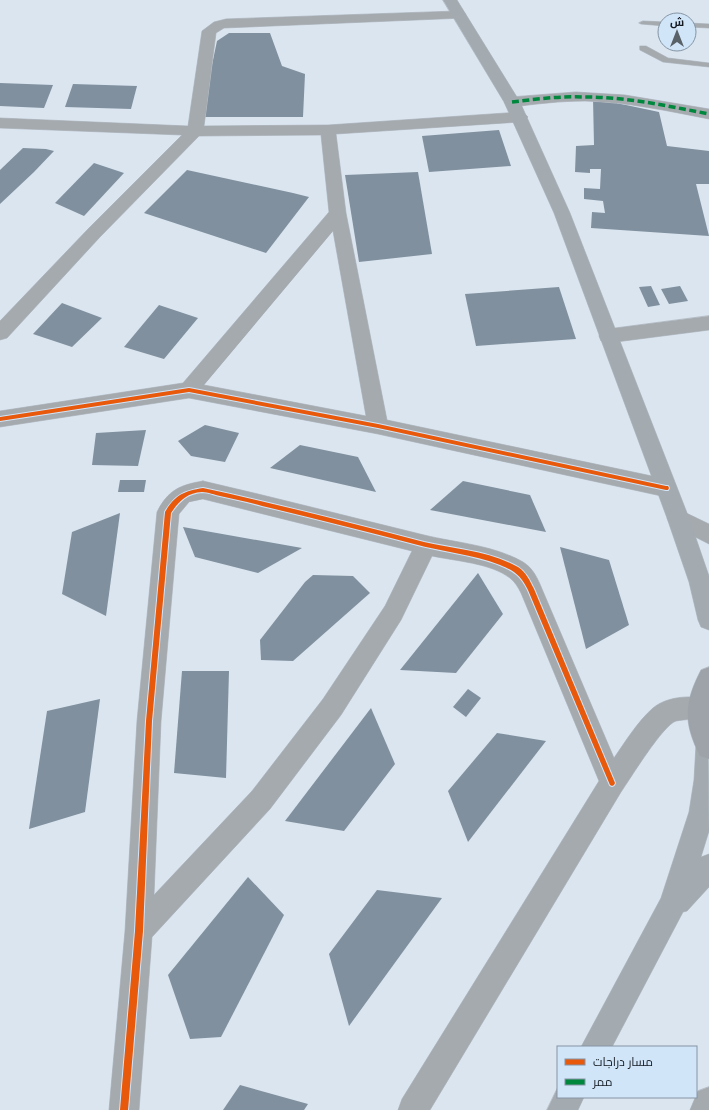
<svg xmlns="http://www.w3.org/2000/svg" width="709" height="1110" viewBox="0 0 709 1110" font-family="Arial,Cairo,sans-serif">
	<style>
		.building { fill: #80909e }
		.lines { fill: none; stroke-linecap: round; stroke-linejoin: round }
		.lane-casing { stroke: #b8c0c9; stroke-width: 1 }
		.street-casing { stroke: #b8c0c9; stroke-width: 1 }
		.secondary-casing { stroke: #b8c0c9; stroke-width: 1 }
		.primary-casing { stroke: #b8c0c9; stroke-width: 1 }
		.lane { fill: #a5aaaf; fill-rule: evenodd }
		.street { fill: #a5aaaf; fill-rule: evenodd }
		.secondary { fill: #a3aab0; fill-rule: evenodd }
		.primary { fill: #9da3a9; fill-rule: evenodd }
		.quiet { stroke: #00873e; stroke-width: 3.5; stroke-dasharray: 7 3.5; stroke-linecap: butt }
		.cycleway-casing { stroke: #d1e5f9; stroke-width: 2 }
		.cycleway { fill: #e8590c; fill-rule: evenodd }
	</style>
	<rect width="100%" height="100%" fill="#dae5f0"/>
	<g class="building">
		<polygon points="229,33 270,33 282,66 305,74 303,117 201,117 217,41"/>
		<polygon points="0,83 53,85 44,108 0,106"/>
		<polygon points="73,84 137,86 131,109 65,107"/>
		<polygon points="593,98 659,112 667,146 709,151 709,184 696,184 709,236 591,228 592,212 605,213 603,201 584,199 584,188 600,189 601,169 590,169 590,173 575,172 576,146 594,145"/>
		<polygon points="499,130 511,166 429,172 422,136"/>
		<polygon points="23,148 46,149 54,151 34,172 0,204 0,170"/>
		<polygon points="94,163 124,173 84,216 55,203"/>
		<polygon points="187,170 293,193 309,197 266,253 144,213"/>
		<polygon points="418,172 432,254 359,262 345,175"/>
		<polygon points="651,286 660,305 648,307 639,287"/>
		<polygon points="680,286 688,301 669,304 661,289"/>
		<polygon points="559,287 576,339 476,346 465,294"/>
		<polygon points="62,303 102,318 72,347 33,334"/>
		<polygon points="159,305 198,318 164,359 124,347"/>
		<polygon points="205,425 239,433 225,462 191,456 178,441"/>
		<polygon points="146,430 138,466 92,465 96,433"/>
		<polygon points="300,445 358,457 376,492 270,468"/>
		<polygon points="120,480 146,480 144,492 118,492"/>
		<polygon points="463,481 530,495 546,532 430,510"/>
		<polygon points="120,513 106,616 62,594 72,532"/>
		<polygon points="183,527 302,548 258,573 195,557"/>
		<polygon points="560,547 609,560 629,625 586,649"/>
		<polygon points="478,573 503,614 456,673 400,670"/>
		<polygon points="313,575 353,576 370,593 293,661 261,660 260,640 305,582"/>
		<polygon points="182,671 229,671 226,778 174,773"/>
		<polygon points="468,689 481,698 466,717 453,707"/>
		<polygon points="100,699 85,812 29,829 47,711"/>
		<polygon points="371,708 395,764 344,831 285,821"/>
		<polygon points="497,733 546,741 468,842 448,791"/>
		<polygon points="248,877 284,915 221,1037 190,1039 168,975"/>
		<polygon points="377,890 442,898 349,1026 329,954"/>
		<polygon points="240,1085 308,1104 304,1110 223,1110"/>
	</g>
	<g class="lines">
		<g class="lane-casing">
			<g id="lane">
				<polygon points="643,21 665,22 665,26 641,24 639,23"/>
				<polygon points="689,23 709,24 709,28 689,27"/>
				<polygon points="640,46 646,46 668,58 709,63 709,67 663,62 640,50"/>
			</g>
		</g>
		<g class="street-casing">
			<g id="street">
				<path d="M 459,11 L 464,12 L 466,15 L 464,18 L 224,28 L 216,33 L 204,126 L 328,125 L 520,112 L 525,114 L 528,117 L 525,120 L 520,122 L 336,134 L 346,213 L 387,420 L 666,479 L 673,482 L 677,488 L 673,494 L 666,497 L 378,434 L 189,398 L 0,427 L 0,411 L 183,383 L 329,212 L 321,135 L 199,136 L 100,237 L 7,338 L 0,340 L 0,321 L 88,229 L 182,135 L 0,128 L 0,118 L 188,126 L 202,31 L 214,22 L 226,19 ZM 333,231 L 366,416 L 204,385 Z"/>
				<path d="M 576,92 L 625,95 L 709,109 L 709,119 C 668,111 627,102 585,101 C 561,101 536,104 512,107 L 507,105 L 504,102 L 507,99 L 512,97 Z"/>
				<polygon points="709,316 709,330 608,343 601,341 599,336 601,331 608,329"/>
				<path d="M 203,481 C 277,498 350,517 424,535 C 457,543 493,545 523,562 C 533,568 538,579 542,589 L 614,758 C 625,742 638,721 653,708 C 666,697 691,694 707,700 L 709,705 L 707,716 C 696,720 686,719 676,721 C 663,725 630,779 621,792 L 430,1110 L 398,1110 L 402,1099 L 599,781 L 521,593 C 518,587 515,582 510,578 C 491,563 455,561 432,556 L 401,620 L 341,715 L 270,809 L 152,937 L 139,1110 L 109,1110 L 125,931 L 137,721 L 157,512 C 168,490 180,485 203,481 ZM 203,499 L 412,551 L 385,606 L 323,699 L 252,791 L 154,895 L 161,721 L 179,514 L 189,502 Z"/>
				<polygon points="678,509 709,524 709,544 670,524 667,518 670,512"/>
				<polygon points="709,1087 709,1110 690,1110 698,1091"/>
			</g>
		</g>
		<g class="secondary-casing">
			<g id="secondary">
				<polygon points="443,0 457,0 520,102 570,213 689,518 709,576 709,630 701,627 698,620 689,582 667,518 554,213 504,102"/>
				<polygon points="708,733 709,831 701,857 709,854 709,887 687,911 683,912 612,1047 581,1047 661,898 689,812 694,780 696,745 699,736"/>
				<polygon points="558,1087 558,1097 584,1097 578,1110 547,1110"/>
			</g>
		</g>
		<g class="primary-casing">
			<path id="primary" d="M 709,667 L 709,759 L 700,756 C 683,722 684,703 701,670 Z"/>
		</g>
		<use href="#lane" class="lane"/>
		<use href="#street" class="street"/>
		<use href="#secondary" class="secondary"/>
		<use href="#primary" class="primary"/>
		<path class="quiet" d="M 512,102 C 536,99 561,96 585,97 C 627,97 668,106 709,114"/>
		<g class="cycleway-casing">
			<g id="cycleway">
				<polygon points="189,388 378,424 666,486 668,486 669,488 668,490 666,490 378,428 189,392 0,421 0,417"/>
				<path d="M 203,488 C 277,504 351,523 424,542 C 455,549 490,551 518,567 C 526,572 530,581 534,589 L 615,783 L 614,785 L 612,786 L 610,785 L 528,590 C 521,576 515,571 500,565 C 473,554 442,552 414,544 C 364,531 313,518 262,506 C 248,502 234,499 220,496 C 215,495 208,492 202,492 C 187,493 179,501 171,513 L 152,721 L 143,931 L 128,1110 L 120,1110 L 135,931 L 146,721 L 165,512 C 175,495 184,491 203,488 Z"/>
			</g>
		</g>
		<use href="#cycleway" class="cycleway"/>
	</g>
	<rect x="557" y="1046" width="140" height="52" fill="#d1e5f9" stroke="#8594a3"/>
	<rect x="565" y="1059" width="20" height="6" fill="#e8590c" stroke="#8594a3"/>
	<text x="593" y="1066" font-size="12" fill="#131a21">مسار دراجات</text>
	<rect x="565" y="1079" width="20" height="6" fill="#00873e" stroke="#8594a3"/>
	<text x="593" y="1086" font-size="12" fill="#131a21">ممر</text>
	<g transform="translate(677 32)"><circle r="19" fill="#d1e5f9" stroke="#8594a3"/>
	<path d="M0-3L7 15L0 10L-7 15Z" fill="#596169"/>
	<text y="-6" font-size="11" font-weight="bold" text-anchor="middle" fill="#131a21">ش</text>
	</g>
</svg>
